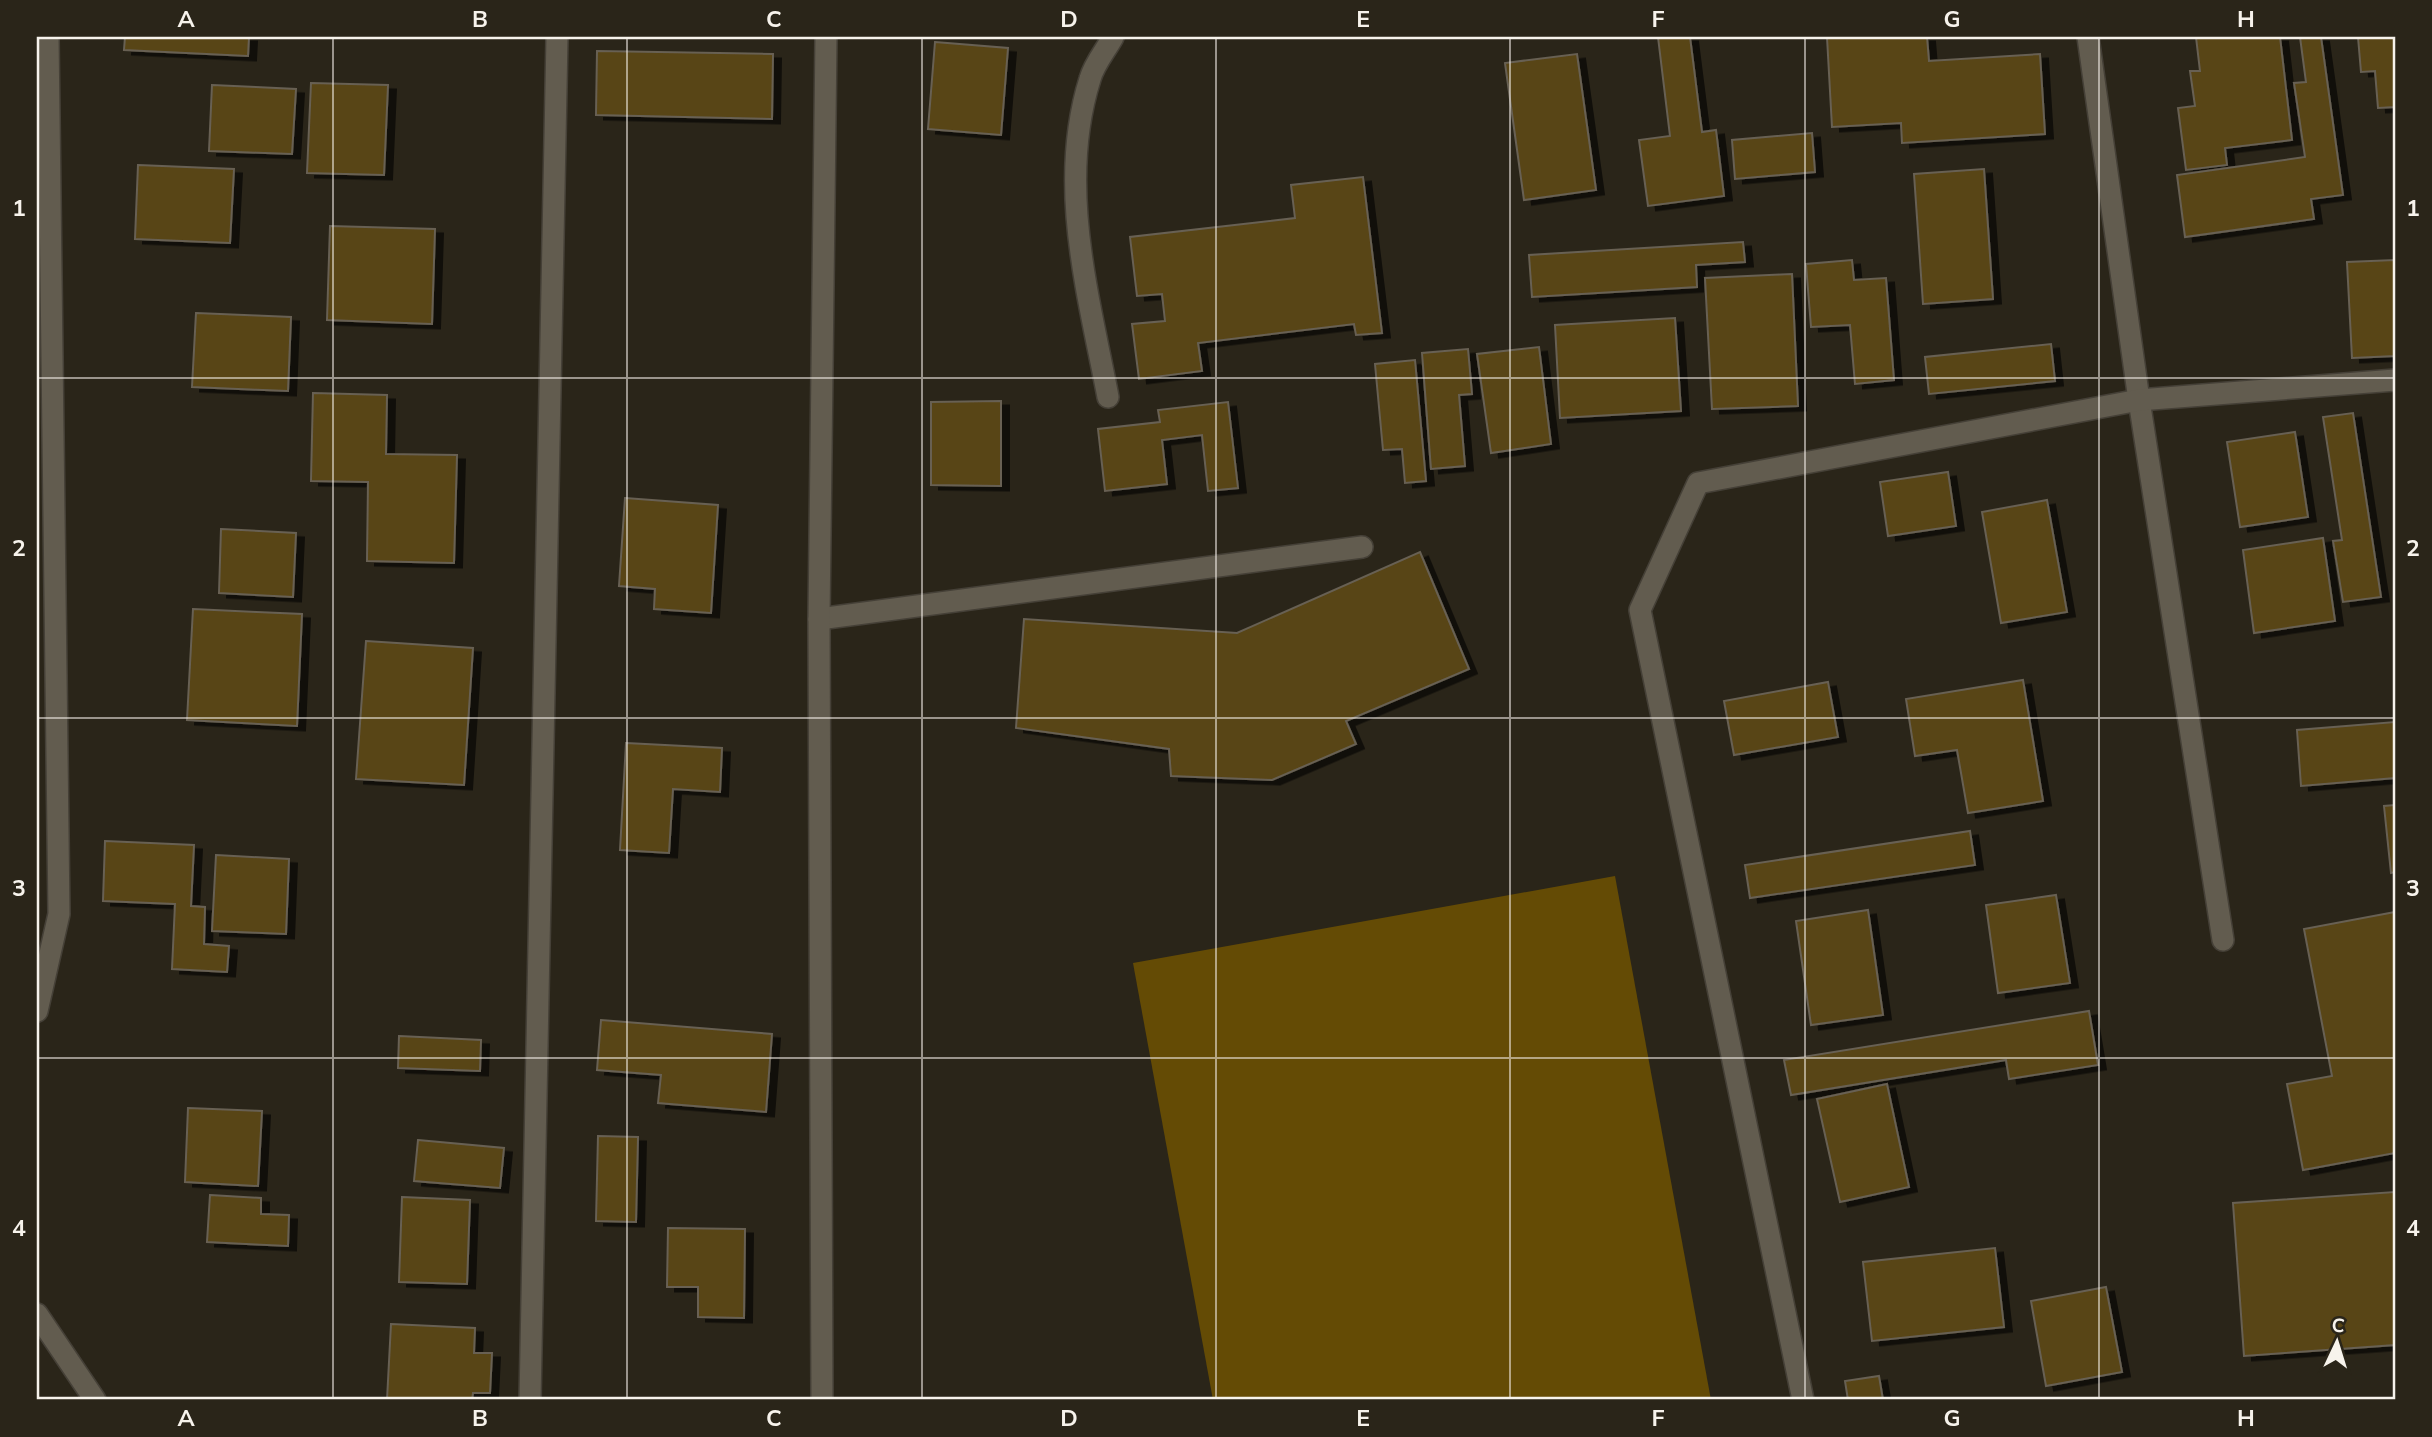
<svg xmlns="http://www.w3.org/2000/svg" width="2432" height="1437" viewBox="0 0 2432 1437" font-family="Mulish,sans-serif">
	<style>
		.green { fill: #644b05 }
		.building { fill: #584414; stroke: #676053; stroke-width: 2; filter: url(#shadow) }
		.lines { fill: none; stroke-linecap: round; stroke-linejoin: round }
		.lane-casing { stroke: #454037; stroke-width: 24 }
		.street-casing { stroke: #454037; stroke-width: 24 }
		.lane { stroke: #625c4f; stroke-width: 21 }
		.street { stroke: #625c4f; stroke-width: 21 }
		.grid { fill: none; stroke: #f7f3ec; stroke-width: 2; stroke-opacity: 0.55 }
		.neatline { fill: none; stroke: #f7f3ec; stroke-width: 2.5 }
		.grid-label { font-size: 23px; text-anchor: middle; font-weight: bold; fill: #f7f3ec }
	</style>
	<defs>
		<filter id="shadow"><feDropShadow dx="8" dy="4.5" stdDeviation="0" flood-color="#0009"/></filter>
	</defs>
	<rect width="100%" height="100%" fill="#2a2519"/>
	<polygon class="green" points="1615,876 1711,1400 1213,1400 1133,963"/>
	<g class="building">
		<polygon points="125,37 249,37 248,56 124,50"/>
		<polygon points="1658,37 1690,37 1702,132 1716,130 1724,196 1648,206 1639,140 1670,136"/>
		<polygon points="1827,37 1927,37 1929,61 2040,54 2045,134 1902,143 1901,123 1832,127"/>
		<polygon points="2196,37 2280,37 2292,140 2225,148 2227,165 2186,170 2178,108 2195,106 2190,71 2200,71"/>
		<polygon points="2300,37 2321,37 2343,195 2311,199 2314,219 2185,237 2177,175 2305,157 2294,83 2306,82"/>
		<polygon points="2358,37 2395,37 2395,107 2378,108 2375,71 2361,72"/>
		<polygon points="935,42 1008,48 1001,135 928,129"/>
		<polygon points="597,51 773,54 772,119 596,115"/>
		<polygon points="1577,54 1596,190 1524,200 1505,63"/>
		<polygon points="311,83 388,85 384,175 307,173"/>
		<polygon points="212,85 296,89 292,154 209,151"/>
		<polygon points="1812,133 1815,172 1735,179 1732,140"/>
		<polygon points="138,165 234,169 230,243 135,239"/>
		<polygon points="1984,169 1993,299 1923,304 1914,174"/>
		<polygon points="1363,177 1382,333 1356,335 1354,324 1198,343 1202,371 1139,379 1132,324 1165,321 1162,294 1137,296 1130,237 1295,218 1291,185"/>
		<polygon points="330,226 435,229 432,324 327,320"/>
		<polygon points="1743,242 1745,262 1696,265 1697,287 1532,297 1529,255"/>
		<polygon points="1852,260 1854,280 1886,278 1894,380 1855,384 1850,325 1811,327 1806,264"/>
		<polygon points="2395,260 2395,356 2352,358 2347,262"/>
		<polygon points="1792,274 1798,406 1712,409 1705,278"/>
		<polygon points="196,313 291,317 288,391 192,387"/>
		<polygon points="1675,318 1681,411 1560,418 1555,325"/>
		<polygon points="2051,344 2055,381 1929,394 1925,357"/>
		<polygon points="1539,347 1551,444 1491,453 1477,354"/>
		<polygon points="1468,349 1472,394 1459,395 1465,466 1431,469 1422,353"/>
		<polygon points="1415,360 1426,481 1405,483 1402,449 1383,450 1375,364"/>
		<polygon points="313,393 387,395 386,454 457,455 454,563 367,561 368,482 311,481"/>
		<polygon points="1001,401 1001,486 931,485 931,402"/>
		<polygon points="1228,402 1238,488 1208,491 1202,435 1162,440 1167,484 1105,491 1098,429 1160,422 1158,410"/>
		<polygon points="2353,413 2381,597 2343,602 2333,541 2342,540 2323,417"/>
		<polygon points="2295,432 2308,517 2240,527 2227,442"/>
		<polygon points="1948,472 1956,526 1888,536 1880,482"/>
		<polygon points="625,498 718,505 711,613 654,609 655,589 619,586"/>
		<polygon points="2047,500 2067,612 2001,623 1982,512"/>
		<polygon points="221,529 296,533 293,597 219,593"/>
		<polygon points="2323,538 2335,621 2254,633 2243,550"/>
		<polygon points="1420,552 1469,669 1346,721 1356,744 1272,780 1171,776 1169,749 1016,728 1024,619 1237,633"/>
		<polygon points="193,609 302,614 297,726 187,720"/>
		<polygon points="366,641 473,648 464,785 356,779"/>
		<polygon points="2023,680 2043,801 1968,813 1957,750 1915,756 1906,699"/>
		<polygon points="1828,682 1838,737 1734,755 1724,701"/>
		<polygon points="2395,722 2395,778 2301,786 2297,730"/>
		<polygon points="626,743 722,748 720,792 673,789 669,853 620,850"/>
		<polygon points="2395,805 2395,872 2391,873 2384,806"/>
		<polygon points="1970,831 1975,865 1750,898 1745,865"/>
		<polygon points="105,841 194,845 191,906 205,907 204,944 229,946 227,972 172,969 175,904 103,901"/>
		<polygon points="216,855 289,859 286,934 212,931"/>
		<polygon points="2056,895 2070,983 1998,993 1986,905"/>
		<polygon points="1868,910 1883,1015 1811,1025 1796,921"/>
		<polygon points="2395,912 2395,1153 2303,1170 2287,1084 2332,1076 2304,929"/>
		<polygon points="2089,1011 2098,1065 2009,1079 2006,1060 1791,1095 1784,1060"/>
		<polygon points="601,1020 772,1034 766,1112 658,1103 661,1075 597,1070"/>
		<polygon points="399,1036 481,1040 480,1071 398,1068"/>
		<polygon points="1887,1084 1909,1187 1840,1202 1817,1099"/>
		<polygon points="188,1108 262,1111 258,1186 185,1182"/>
		<polygon points="598,1136 638,1137 636,1222 596,1221"/>
		<polygon points="418,1140 504,1148 500,1188 414,1181"/>
		<polygon points="2395,1192 2395,1345 2244,1356 2233,1203"/>
		<polygon points="210,1195 261,1198 261,1214 289,1215 288,1246 207,1242"/>
		<polygon points="402,1197 470,1200 467,1284 399,1282"/>
		<polygon points="668,1228 745,1229 744,1318 698,1317 698,1287 667,1287"/>
		<polygon points="1995,1248 2004,1327 1872,1341 1863,1262"/>
		<polygon points="2106,1287 2122,1372 2046,1386 2031,1301"/>
		<polygon points="391,1324 475,1328 474,1353 492,1353 490,1393 473,1393 472,1400 387,1400"/>
		<polygon points="1879,1376 1883,1400 1848,1400 1845,1381"/>
	</g>
	<g class="lines">
		<g class="lane-casing">
			<g id="lane">
				<path d="M 1108,397 C 1088,293 1057,184 1090,79 C 1094,64 1106,50 1113,37"/>
				<polyline points="819,619 1362,547"/>
			</g>
		</g>
		<g class="street-casing">
			<g id="street">
				<polyline points="2088,37 2139,400 2223,940"/>
				<polyline points="37,1011 59,914 48,37"/>
				<polyline points="37,1314 95,1400"/>
				<polyline points="530,1400 557,37"/>
				<polyline points="822,1400 819,619 826,37"/>
				<polyline points="1803,1400 1640,610 1698,483 2139,400 2395,380"/>
			</g>
		</g>
		<use href="#lane" class="lane"/>
		<use href="#street" class="street"/>
	</g>
	<path class="grid" d="M 333,37 L 333,1400M 627,37 L 627,1400M 922,37 L 922,1400M 1216,37 L 1216,1400M 1510,37 L 1510,1400M 1805,37 L 1805,1400M 2099,37 L 2099,1400M 37,378 L 2395,378M 37,718 L 2395,718M 37,1058 L 2395,1058"/>
	<rect width="2432" height="1437" fill="none" stroke="#2a2519" stroke-width="77"/>
	<g transform="translate(2337 1342) rotate(4)" stroke="#2a2519" stroke-width="5" paint-order="stroke">
	<path d="M0-5L12 26L0 18L-12 26Z" fill="#f7f3ec"/>
	<text y="-10" font-size="19" font-weight="bold" text-anchor="middle" fill="#f7f3ec">С</text>
	</g>
	<rect x="38" y="38" width="2356" height="1360" class="neatline"/>
	<g class="grid-label">
		<text x="186" y="27">A</text>
		<text x="480" y="27">B</text>
		<text x="774" y="27">C</text>
		<text x="1069" y="27">D</text>
		<text x="1363" y="27">E</text>
		<text x="1658" y="27">F</text>
		<text x="1952" y="27">G</text>
		<text x="2246" y="27">H</text>
		<text x="19" y="216">1</text>
		<text x="2413" y="216">1</text>
		<text x="19" y="556">2</text>
		<text x="2413" y="556">2</text>
		<text x="19" y="896">3</text>
		<text x="2413" y="896">3</text>
		<text x="19" y="1236">4</text>
		<text x="2413" y="1236">4</text>
		<text x="186" y="1426">A</text>
		<text x="480" y="1426">B</text>
		<text x="774" y="1426">C</text>
		<text x="1069" y="1426">D</text>
		<text x="1363" y="1426">E</text>
		<text x="1658" y="1426">F</text>
		<text x="1952" y="1426">G</text>
		<text x="2246" y="1426">H</text>
	</g>
</svg>
